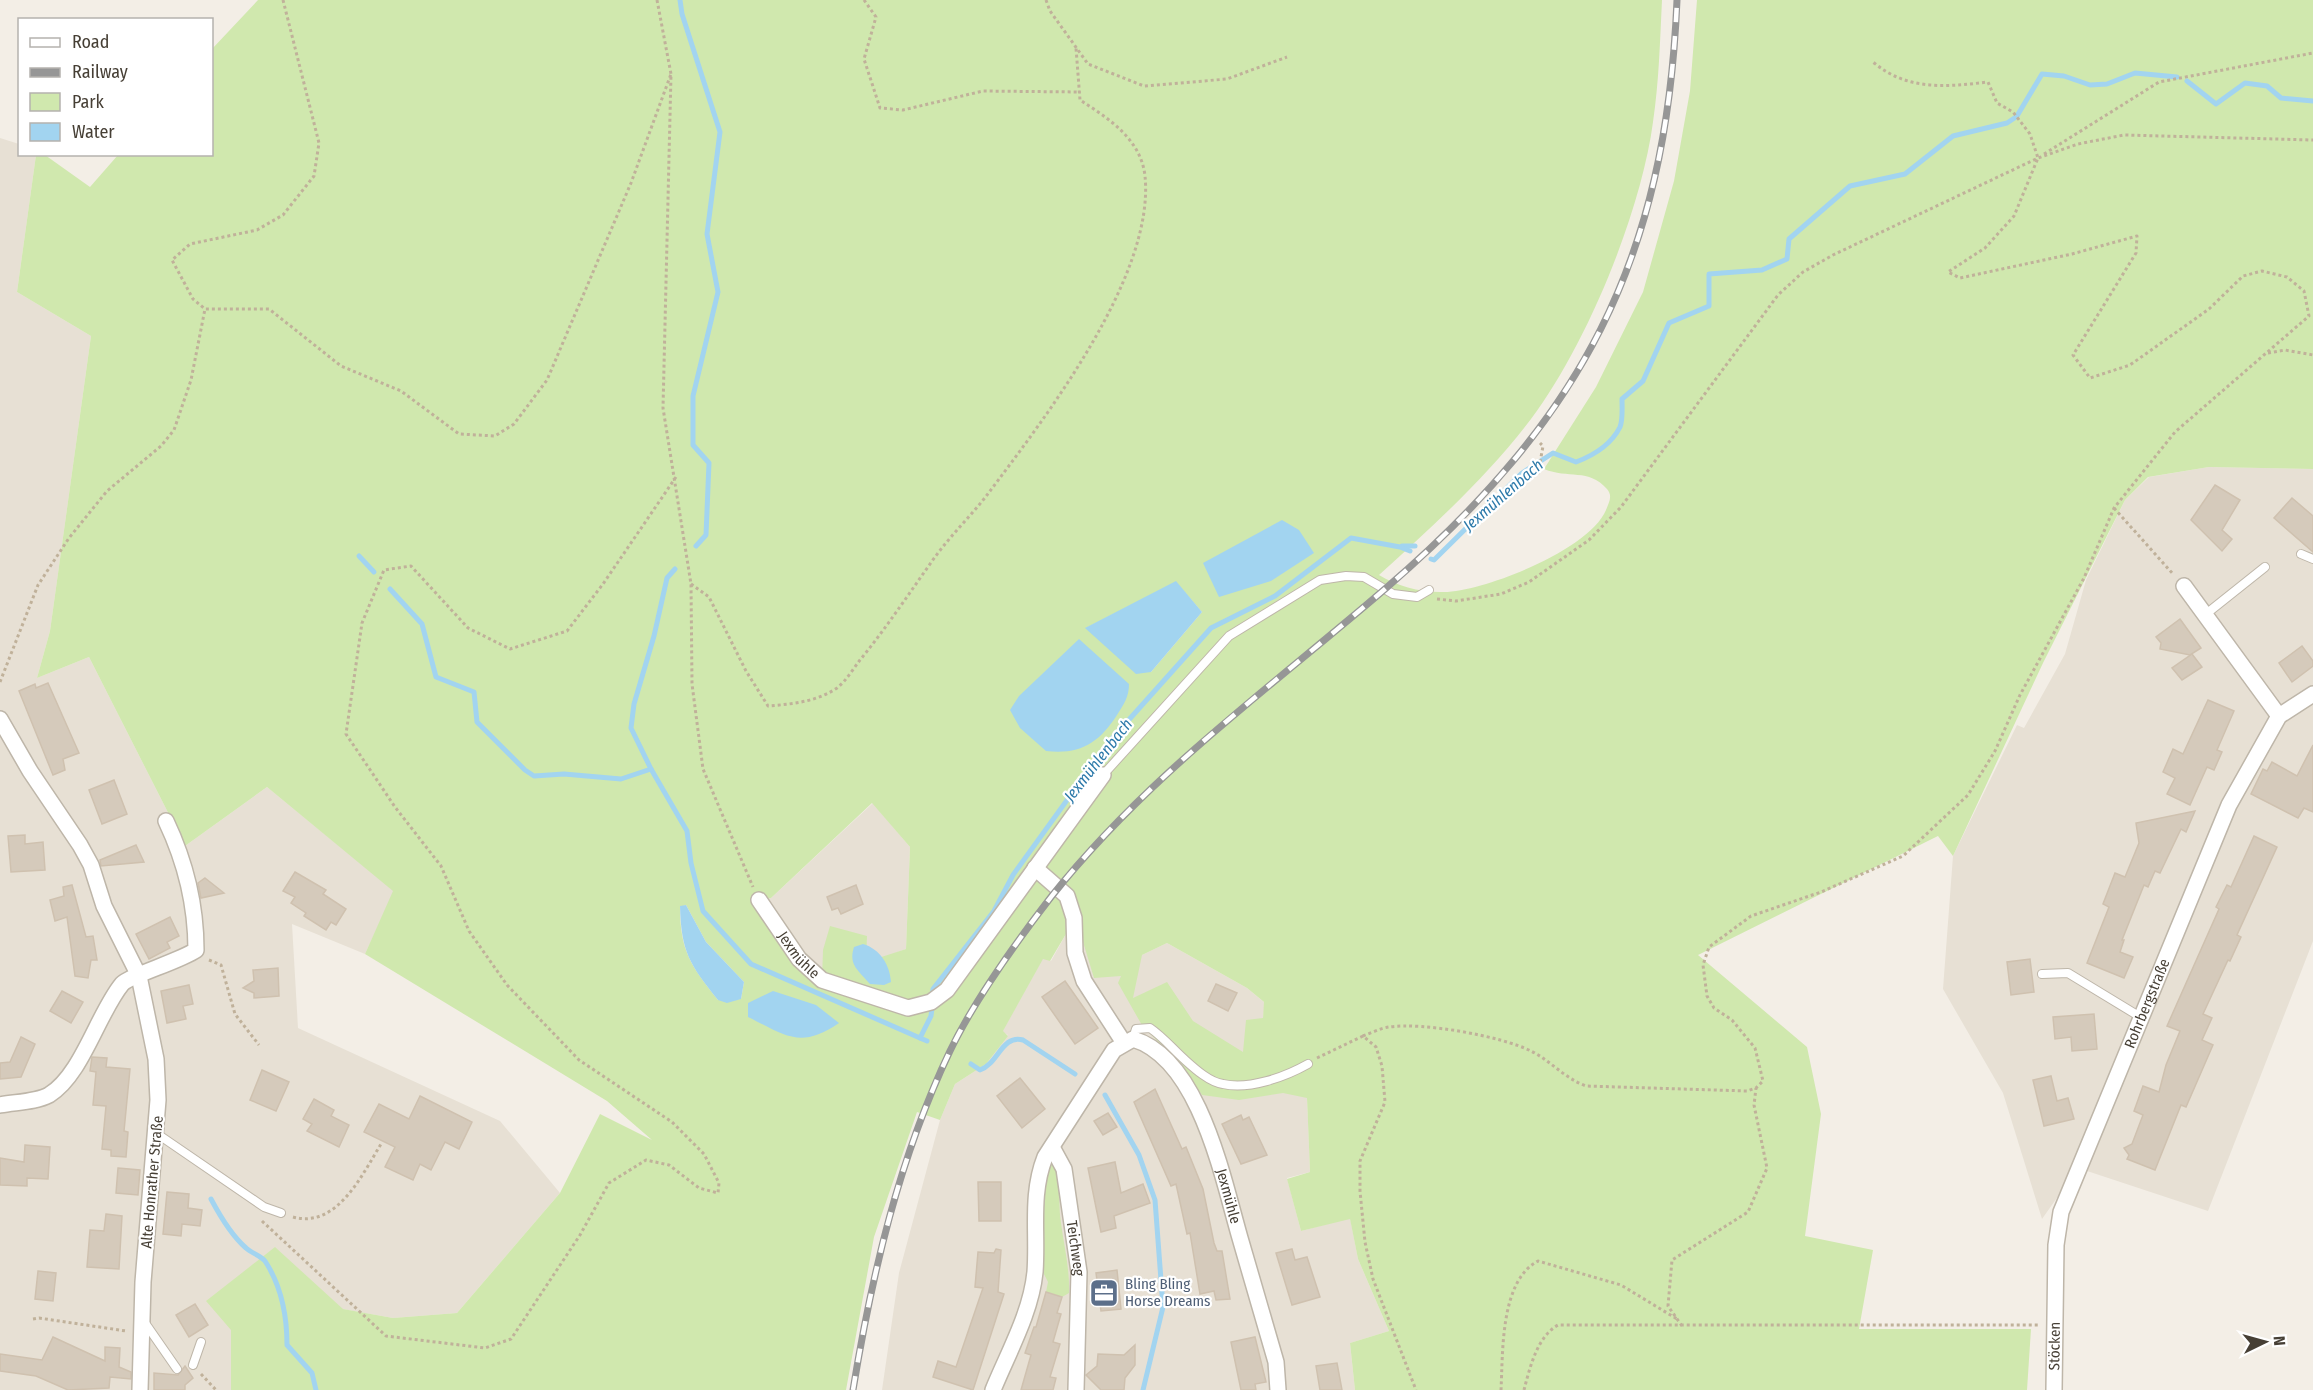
<svg xmlns="http://www.w3.org/2000/svg" width="2313" height="1390" viewBox="0 0 2313 1390" font-family="'Fira Sans Condensed',sans-serif">
	<style>
		.residential { fill: #e7e0d4 }
		.green { fill: #d0e8ae; fill-rule: evenodd }
		.water { fill: #a2d4f0 }
		.lines { fill: none; stroke-linecap: round; stroke-linejoin: round }
		.stream { stroke: #a2d4f0; stroke-width: 5 }
		.building { fill: #d5cabb; stroke: #cfc1af; stroke-width: 1.5 }
		.lane-casing { stroke: #beb6a9; stroke-width: 10 }
		.street-casing { stroke: #beb6a9; stroke-width: 18 }
		.path { stroke: #c0b19a; stroke-width: 3; stroke-dasharray: 3 3; stroke-linecap: butt }
		.lane { stroke: #fff; stroke-width: 8 }
		.street { stroke: #fff; stroke-width: 15 }
		.rail-casing { stroke: #969696; stroke-width: 7 }
		.rail { stroke: #fff; stroke-width: 4.5; stroke-dasharray: 14; stroke-linecap: butt }
		.labels { text-anchor: middle; dominant-baseline: central; stroke-width: 4.5; stroke-linejoin: round; paint-order: stroke }
		.street-label { font-size: 15px; fill: #463f35; stroke: #fff }
		.service-label { font-size: 15px; fill: #4e5e75; stroke: #fff; text-anchor: start }
		.water-label { font-size: 16px; font-style: italic; fill: #2d7aaa; stroke: #fff }
	</style>
	<rect width="100%" height="100%" fill="#f3eee6"/>
	<g class="residential">
		<polygon points="0,138 19,144 20,154 36,155 17,292 91,336 50,631 37,678 89,657 185,846 267,787 394,891 365,954 292,924 298,1028 500,1121 560,1193 457,1313 393,1318 342,1309 275,1248 232,1330 231,1390 0,1390"/>
		<polygon points="2209,467 2313,469 2313,941 2208,1211 2078,1168 2042,1219 2003,1093 1943,989 1953,856 2017,725 2024,728 2065,654 2086,580 2125,500 2149,477"/>
		<polygon points="873,803 910,847 906,949 822,980 759,900 771,898"/>
		<polygon points="1080,932 1142,955 1167,943 1247,988 1265,1003 1263,1018 1307,1097 1310,1172 1287,1178 1301,1231 1350,1218 1358,1259 1389,1331 1350,1343 1355,1390 882,1390 899,1273 940,1120 955,1084 986,1064 1008,1035 1002,1032 1043,958 1051,961 1066,934"/>
	</g>
	<g class="green">
		<path d="M 258,0 L 1662,0 C 1660,41 1659,82 1653,122 C 1641,213 1586,346 1531,419 C 1487,477 1433,526 1379,575 C 1397,586 1422,593 1444,592 C 1486,591 1590,549 1606,510 C 1609,502 1613,496 1607,489 C 1589,468 1568,479 1544,469 L 1596,387 L 1643,292 L 1674,181 L 1690,91 L 1697,0 L 2313,0 L 2313,469 L 2209,467 L 2148,477 L 2125,500 L 2043,663 L 1953,856 L 1938,836 L 1698,955 L 1807,1047 L 1821,1114 L 1805,1236 L 1873,1250 L 1859,1329 L 2031,1329 L 2027,1390 L 1355,1390 L 1350,1343 L 1389,1331 L 1358,1259 L 1350,1219 L 1301,1231 L 1287,1179 L 1310,1172 L 1307,1098 L 1283,1093 L 1239,1100 L 1202,1095 L 1181,1064 L 1143,1027 L 1118,983 L 1121,976 L 1094,978 L 1080,932 L 1066,934 L 1050,961 L 1043,959 L 1003,1031 L 1008,1036 L 986,1064 L 955,1084 L 940,1120 L 917,1112 L 874,1237 L 846,1390 L 231,1390 L 231,1330 L 206,1301 L 275,1247 L 343,1309 L 393,1318 L 457,1313 L 560,1193 L 600,1114 L 652,1140 L 607,1101 L 365,954 L 393,891 L 267,787 L 185,846 L 89,657 L 37,678 L 50,631 L 91,336 L 17,292 L 36,155 L 45,155 L 90,187 L 118,155 L 212,154 L 212,49 ZM 1176,582 L 1202,612 L 1151,672 L 1086,628 ZM 872,803 L 910,847 L 906,949 L 866,962 L 867,936 L 830,926 L 823,950 L 822,979 L 759,900 L 771,898 ZM 686,905 L 706,942 L 744,982 L 741,999 L 718,1000 C 691,966 680,951 680,907 ZM 1167,943 L 1247,988 L 1264,1002 L 1263,1018 L 1246,1020 L 1243,1052 L 1193,1021 L 1167,982 L 1133,998 L 1142,955 Z"/>
		<path d="M 1051,1164 L 1057,1167 C 1061,1186 1058,1204 1061,1223 C 1064,1246 1070,1269 1069,1293 L 1062,1297 L 1046,1292 L 1048,1282 L 1041,1268 L 1044,1168 Z"/>
	</g>
	<g class="water">
		<polygon points="1282,520 1299,530 1314,553 1271,581 1219,597 1203,563"/>
		<polygon points="1176,581 1202,612 1151,672 1136,674 1085,628"/>
		<path d="M 1079,639 L 1129,684 C 1129,697 1124,704 1117,715 C 1099,743 1080,755 1046,751 L 1020,728 L 1010,710 L 1019,696 Z"/>
		<path d="M 686,905 L 706,942 L 744,982 L 741,999 L 727,1003 L 718,1000 C 690,965 681,952 680,906 Z"/>
		<path d="M 863,944 C 880,949 890,965 891,982 L 884,985 L 870,984 C 859,971 848,965 854,947 Z"/>
		<path d="M 773,991 L 816,1005 L 839,1023 C 800,1050 785,1035 748,1017 L 748,1003 Z"/>
	</g>
	<g class="lines">
		<g class="stream">
			<polyline points="680,0 682,14 720,132 707,234 718,292 693,396 693,445 709,463 706,535 696,546"/>
			<polyline points="2187,81 2216,104 2245,83 2267,86 2281,98 2313,101"/>
			<polyline points="2017,116 2042,74 2064,76 2090,85 2107,84 2135,73 2177,77"/>
			<polyline points="1402,546 1415,546"/>
			<polyline points="359,556 374,572"/>
			<path d="M 1431,559 L 1434,560 L 1522,473 L 1553,453 L 1576,462 C 1592,456 1611,445 1620,427 C 1623,420 1622,407 1622,399 L 1643,381 L 1669,323 L 1709,306 L 1709,274 L 1762,270 L 1787,259 L 1789,239 L 1850,186 L 1905,174 L 1953,136 L 2007,123 L 2016,117"/>
			<polyline points="390,589 422,624 436,677 474,692 477,722 525,770 534,776 564,774 621,779 651,769 687,831 691,863 703,911 751,964 920,1038"/>
			<polyline points="651,769 631,728 634,704 654,636 667,578 675,569"/>
			<polyline points="932,999 933,989 994,911 1013,875 1109,742 1211,628 1275,596 1351,538 1400,547 1410,551"/>
			<polyline points="927,1041 920,1038 931,1016 932,1008"/>
			<path d="M 971,1064 L 980,1070 C 998,1064 1002,1034 1023,1040 L 1075,1074"/>
			<polyline points="1105,1095 1139,1155 1155,1200 1163,1307 1143,1390"/>
			<path d="M 211,1199 C 220,1216 231,1235 246,1248 C 251,1253 260,1255 265,1261 C 282,1287 287,1315 287,1345 L 312,1373 L 316,1390"/>
		</g>
	</g>
	<g class="building">
		<polygon points="2215,485 2240,500 2222,530 2232,539 2222,551 2191,520"/>
		<polygon points="2292,498 2313,516 2313,552 2274,518"/>
		<polygon points="2180,619 2201,648 2190,655 2160,649 2161,643 2156,637"/>
		<polygon points="2302,646 2313,661 2313,666 2292,682 2279,663"/>
		<polygon points="2192,654 2202,667 2182,680 2172,668"/>
		<polygon points="48,683 79,753 63,759 65,770 53,775 19,691 35,684 36,688"/>
		<polygon points="2208,700 2234,711 2217,750 2222,752 2214,770 2207,767 2190,805 2167,794 2175,778 2163,772 2173,749 2183,754"/>
		<polygon points="2313,745 2313,812 2304,808 2298,818 2251,794 2263,769 2267,771 2272,762 2297,776"/>
		<polygon points="114,780 127,814 102,824 89,790"/>
		<polygon points="2195,811 2186,832 2181,829 2160,873 2155,871 2148,887 2144,885 2122,940 2124,940 2120,952 2133,957 2124,978 2087,963 2109,907 2103,904 2115,873 2125,877 2139,843 2136,823"/>
		<polygon points="25,835 25,844 43,842 45,870 11,872 8,836"/>
		<polygon points="2254,836 2277,847 2237,935 2241,937 2230,961 2228,960 2203,1014 2212,1018 2202,1040 2213,1045 2186,1107 2181,1105 2155,1170 2127,1159 2129,1155 2124,1148 2132,1144 2143,1115 2134,1111 2143,1086 2159,1092 2166,1065 2180,1031 2167,1026 2219,909 2216,907 2227,885 2231,887"/>
		<polygon points="136,845 144,862 101,866 100,860"/>
		<polygon points="295,872 326,890 323,894 346,909 336,925 331,922 326,930 304,916 306,913 291,903 295,897 283,891"/>
		<polygon points="205,878 224,893 201,898 198,883"/>
		<polygon points="72,885 86,937 93,936 97,960 91,960 88,978 75,976 67,917 55,921 50,900 64,896 63,887"/>
		<polygon points="856,885 863,904 841,914 838,908 832,910 827,897"/>
		<polygon points="170,917 179,936 167,942 170,948 149,959 136,934"/>
		<polygon points="2030,959 2034,992 2011,995 2007,962"/>
		<polygon points="278,968 279,996 254,998 254,993 243,988 254,981 253,970"/>
		<polygon points="1065,981 1098,1028 1075,1044 1042,997"/>
		<polygon points="1216,984 1237,993 1228,1011 1208,1001"/>
		<polygon points="189,985 193,1004 183,1006 186,1019 167,1023 161,991"/>
		<polygon points="62,991 83,1002 71,1023 50,1011"/>
		<polygon points="2094,1014 2097,1049 2072,1051 2071,1037 2055,1039 2053,1017"/>
		<polygon points="21,1037 35,1044 21,1077 0,1079 0,1063 10,1062"/>
		<polygon points="92,1057 107,1058 106,1067 130,1069 124,1131 128,1132 126,1157 111,1156 111,1150 102,1149 106,1106 93,1105 96,1072 90,1071"/>
		<polygon points="262,1070 289,1082 276,1111 250,1100"/>
		<polygon points="2051,1076 2057,1101 2068,1098 2074,1119 2044,1126 2033,1080"/>
		<polygon points="1020,1078 1045,1109 1022,1128 997,1096"/>
		<polygon points="1155,1089 1182,1149 1186,1147 1203,1189 1214,1243 1217,1251 1222,1251 1230,1299 1216,1300 1214,1291 1200,1294 1190,1233 1187,1234 1176,1184 1171,1186 1134,1102"/>
		<polygon points="420,1096 472,1122 459,1149 445,1142 431,1170 420,1164 413,1180 385,1167 395,1147 364,1132 379,1104 409,1119"/>
		<polygon points="314,1099 334,1110 331,1116 349,1125 339,1147 307,1131 312,1124 303,1119"/>
		<polygon points="1108,1113 1117,1127 1103,1135 1094,1121"/>
		<polygon points="1241,1115 1243,1120 1249,1117 1267,1155 1241,1164 1222,1124"/>
		<polygon points="25,1145 50,1147 48,1179 27,1178 27,1186 0,1185 0,1158 24,1162"/>
		<polygon points="1115,1162 1121,1193 1143,1184 1150,1203 1114,1216 1116,1228 1101,1232 1088,1168"/>
		<polygon points="118,1168 140,1170 138,1195 116,1193"/>
		<polygon points="978,1182 1001,1182 1001,1221 979,1221"/>
		<polygon points="167,1192 189,1194 188,1208 202,1210 200,1226 182,1224 181,1236 163,1234"/>
		<polygon points="106,1214 122,1216 119,1269 87,1267 90,1230 104,1231"/>
		<polygon points="996,1249 1001,1250 998,1292 1004,1294 973,1390 933,1377 938,1361 956,1367 983,1288 975,1287 978,1252 994,1253"/>
		<polygon points="1292,1249 1295,1260 1307,1257 1320,1297 1292,1305 1276,1253"/>
		<polygon points="1117,1270 1121,1309 1101,1311 1096,1273"/>
		<polygon points="38,1271 56,1273 53,1301 35,1299"/>
		<polygon points="1046,1292 1062,1297 1057,1313 1061,1314 1053,1342 1060,1344 1050,1377 1056,1378 1053,1390 1021,1390 1031,1355 1025,1353 1034,1327 1036,1327"/>
		<polygon points="195,1304 208,1325 189,1337 176,1315"/>
		<polygon points="53,1337 105,1361 105,1347 120,1348 119,1367 131,1372 131,1379 110,1377 109,1388 68,1390 36,1376 0,1371 0,1354 42,1360"/>
		<polygon points="1255,1337 1266,1382 1255,1384 1256,1390 1241,1390 1231,1342"/>
		<polygon points="1135,1345 1135,1365 1125,1378 1124,1390 1101,1390 1086,1375 1097,1366 1098,1354 1124,1355"/>
		<polygon points="1337,1363 1342,1390 1320,1390 1316,1366"/>
		<polygon points="185,1366 193,1378 185,1385 185,1390 154,1390 154,1373 178,1375"/>
	</g>
	<g class="lines">
		<g class="lane-casing">
			<g id="lane">
				<polyline points="2301,554 2313,559"/>
				<polyline points="2206,614 2265,567"/>
				<polyline points="1103,775 1229,636 1320,580 1346,576 1364,577 1393,594 1417,597 1429,590"/>
				<polyline points="2042,974 2068,973 2142,1018"/>
				<path d="M 1133,1039 L 1136,1029 L 1150,1028 C 1163,1037 1172,1048 1184,1059 C 1194,1068 1209,1082 1223,1084 C 1249,1090 1285,1077 1308,1064"/>
				<polyline points="156,1133 264,1207 281,1213"/>
				<polyline points="143,1320 177,1369"/>
				<polyline points="193,1365 201,1342"/>
			</g>
		</g>
		<g class="street-casing">
			<g id="street">
				<polyline points="2184,586 2279,716"/>
				<polyline points="0,719 30,771 80,845 91,865 104,906 139,976 156,1059 158,1100 143,1282 140,1390"/>
				<polyline points="1035,868 1067,896 1074,918 1075,953 1084,981 1124,1043"/>
				<path id="s1" d="M 759,900 L 799,959 L 822,980 L 908,1008 L 931,1002 L 947,990 L 1103,775"/>
				<path d="M 0,1105 C 15,1102 36,1102 49,1095 C 82,1075 98,1013 122,984 C 129,976 180,961 196,950 C 196,905 185,861 166,821"/>
				<path id="s2" d="M 1052,1147 L 1064,1169 L 1079,1272 L 1076,1390"/>
				<path id="s3" d="M 993,1390 C 1008,1353 1031,1313 1035,1272 C 1038,1233 1030,1195 1045,1157 L 1114,1050 L 1133,1039 C 1200,1059 1223,1180 1240,1238 C 1252,1280 1264,1321 1276,1362 L 1278,1390"/>
				<path id="s4" d="M 2054,1390 L 2056,1245 L 2061,1212 L 2229,805 L 2279,716 L 2313,694"/>
			</g>
		</g>
		<g class="path">
			<polyline points="283,0 319,143 314,176 283,215 257,230 190,244 172,260 193,299 205,309 269,309 341,366 401,391 459,434 495,436 514,424 547,380 631,183 671,74"/>
			<polyline points="657,0 671,74 663,408 691,584 692,684 703,769 753,887"/>
			<polyline points="864,0 876,17 864,59 880,108 903,110 983,91 1080,92"/>
			<polyline points="1046,0 1050,11 1088,64 1144,86 1227,79 1287,57"/>
			<polyline points="2044,154 2159,82 2313,53"/>
			<polyline points="2268,353 2285,350 2313,355"/>
			<polyline points="1538,474 1543,446 1540,443"/>
			<polyline points="2114,508 2173,574"/>
			<path d="M 691,584 L 709,597 L 746,671 L 768,706 C 792,704 816,702 837,688 C 846,681 853,669 860,660 C 887,627 910,592 935,557 C 951,535 971,516 987,495 C 1045,418 1155,276 1145,176 C 1141,139 1108,118 1080,100 L 1076,48"/>
			<polyline points="1437,599 1456,601 1501,594 1529,582 1589,540 1621,507 1778,295 1803,272 1833,255 2038,158 2078,144 2124,135 2313,140"/>
			<polyline points="0,682 38,585 69,538 107,491 161,446 174,430 191,380 205,309"/>
			<polyline points="209,960 221,965 235,1014 259,1045"/>
			<path d="M 1363,1036 C 1371,1033 1381,1028 1389,1027 C 1422,1022 1501,1036 1531,1051 C 1551,1061 1564,1078 1586,1086 L 1747,1091 L 1756,1088 L 1763,1081 L 1755,1048 L 1732,1020 L 1714,1008 L 1707,996 L 1703,965 L 1709,947 L 1751,916 L 1821,892 L 1903,856 L 1968,795 L 1995,751 L 2020,695 L 2084,578 L 2114,508 L 2175,432 L 2309,316 L 2304,291 L 2287,277 L 2262,271 L 2243,276 L 2209,309 L 2130,365 L 2090,378 L 2073,355 L 2136,253 L 2137,236 L 2072,254 L 1960,278 L 1948,272 L 1985,248 L 2014,216 L 2038,158 L 2030,134 L 2013,112 L 1997,103 L 1988,82 C 1946,87 1907,91 1873,62"/>
			<polyline points="1317,1058 1363,1036 1376,1047 1382,1066 1385,1102 1360,1161 1360,1191 1365,1242 1373,1279 1416,1390"/>
			<path d="M 293,1217 C 337,1229 362,1175 381,1144"/>
			<polyline points="262,1221 386,1336 485,1348 511,1339 580,1235 609,1183 646,1160 669,1165 699,1188 718,1193 719,1183 704,1154 672,1122 579,1060 507,985 469,931 441,866 395,807 346,734 362,623 384,570 411,566 468,628 510,649 567,631 603,584 676,477"/>
			<polyline points="33,1319 39,1318 126,1331"/>
			<polyline points="1682,1326 1668,1306 1672,1260 1748,1212 1767,1168 1754,1105 1756,1088"/>
			<polyline points="201,1374 216,1390"/>
			<path d="M 1501,1390 C 1503,1352 1500,1281 1538,1261 L 1621,1285 L 1677,1319"/>
			<path d="M 1524,1390 C 1530,1367 1537,1337 1558,1325 L 2038,1325"/>
		</g>
		<use href="#lane" class="lane"/>
		<use href="#street" class="street"/>
		<g class="rail-casing">
			<path id="rail" d="M 853,1390 C 872,1274 899,1158 950,1051 C 974,1001 1017,941 1051,897 C 1147,776 1269,689 1385,589 C 1582,419 1666,262 1677,0"/>
		</g>
		<use href="#rail" class="rail"/>
	</g>
	<defs>
		<g id="office-square" transform="scale(1.5)"><rect x="-9" y="-9" width="18" height="18" rx="4" fill="#5c6f8a" stroke="#fff"/><path d="M-6-3h4V-5.5h4V-3h4V5H-6ZM-1-4.5V-3h2v-1.5ZM-6 0V1H6V0Z" fill="#fff"/></g>
	</defs>
	<g fill-rule="evenodd">
		<use href="#office-square" x="1104" y="1293"/>
	</g>
	<g class="labels">
		<g class="street-label">
			<text stroke="none"><textPath href="#s1" startOffset="68">Jexmühle</textPath></text>
			<text stroke="none"><textPath href="#s4" startOffset="404">Rohrbergstraße</textPath></text>
			<text transform="translate(152 1182) rotate(-85)">Alte Honrather Straße</text>
			<text stroke="none"><textPath href="#s3" startOffset="582">Jexmühle</textPath></text>
			<text stroke="none"><textPath href="#s2" startOffset="105">Teichweg</textPath></text>
			<text stroke="none"><textPath href="#s4" startOffset="44">Stöcken</textPath></text>
		</g>
		<g class="service-label">
			<text x="1125" y="1284">Bling Bling<tspan x="1125" dy="17">Horse Dreams</tspan></text>
		</g>
		<g class="water-label">
			<text transform="translate(1503 495) rotate(-41)">Jexmühlenbach</text>
			<text transform="translate(1098 760) rotate(-52)">Jexmühlenbach</text>
		</g>
	</g>
	<rect x="18" y="18" width="195" height="138" fill="#ffffff" stroke="#b5b2ae" stroke-width="1.5"/>
	<rect x="30" y="38" width="30" height="9" fill="#ffffff" stroke="#b5b2ae" stroke-width="1.5"/>
	<text x="72" y="48" font-size="18" fill="#463f35">Road</text>
	<rect x="30" y="68" width="30" height="9" fill="#969696" stroke="#b5b2ae" stroke-width="1.5"/>
	<text x="72" y="78" font-size="18" fill="#463f35">Railway</text>
	<rect x="30" y="93" width="30" height="18" fill="#d0e8ae" stroke="#b5b2ae" stroke-width="1.5"/>
	<text x="72" y="108" font-size="18" fill="#463f35">Park</text>
	<rect x="30" y="123" width="30" height="18" fill="#a2d4f0" stroke="#b5b2ae" stroke-width="1.5"/>
	<text x="72" y="138" font-size="18" fill="#463f35">Water</text>
	<g transform="translate(2265 1342) rotate(85)" stroke="#ffffff" stroke-width="4.5" paint-order="stroke">
	<path d="M0-4.5L10 22L0 15L-10 22Z" fill="#463f35"/>
	<text y="-9" font-size="16" font-weight="bold" text-anchor="middle" fill="#463f35">N</text>
	</g>
</svg>
